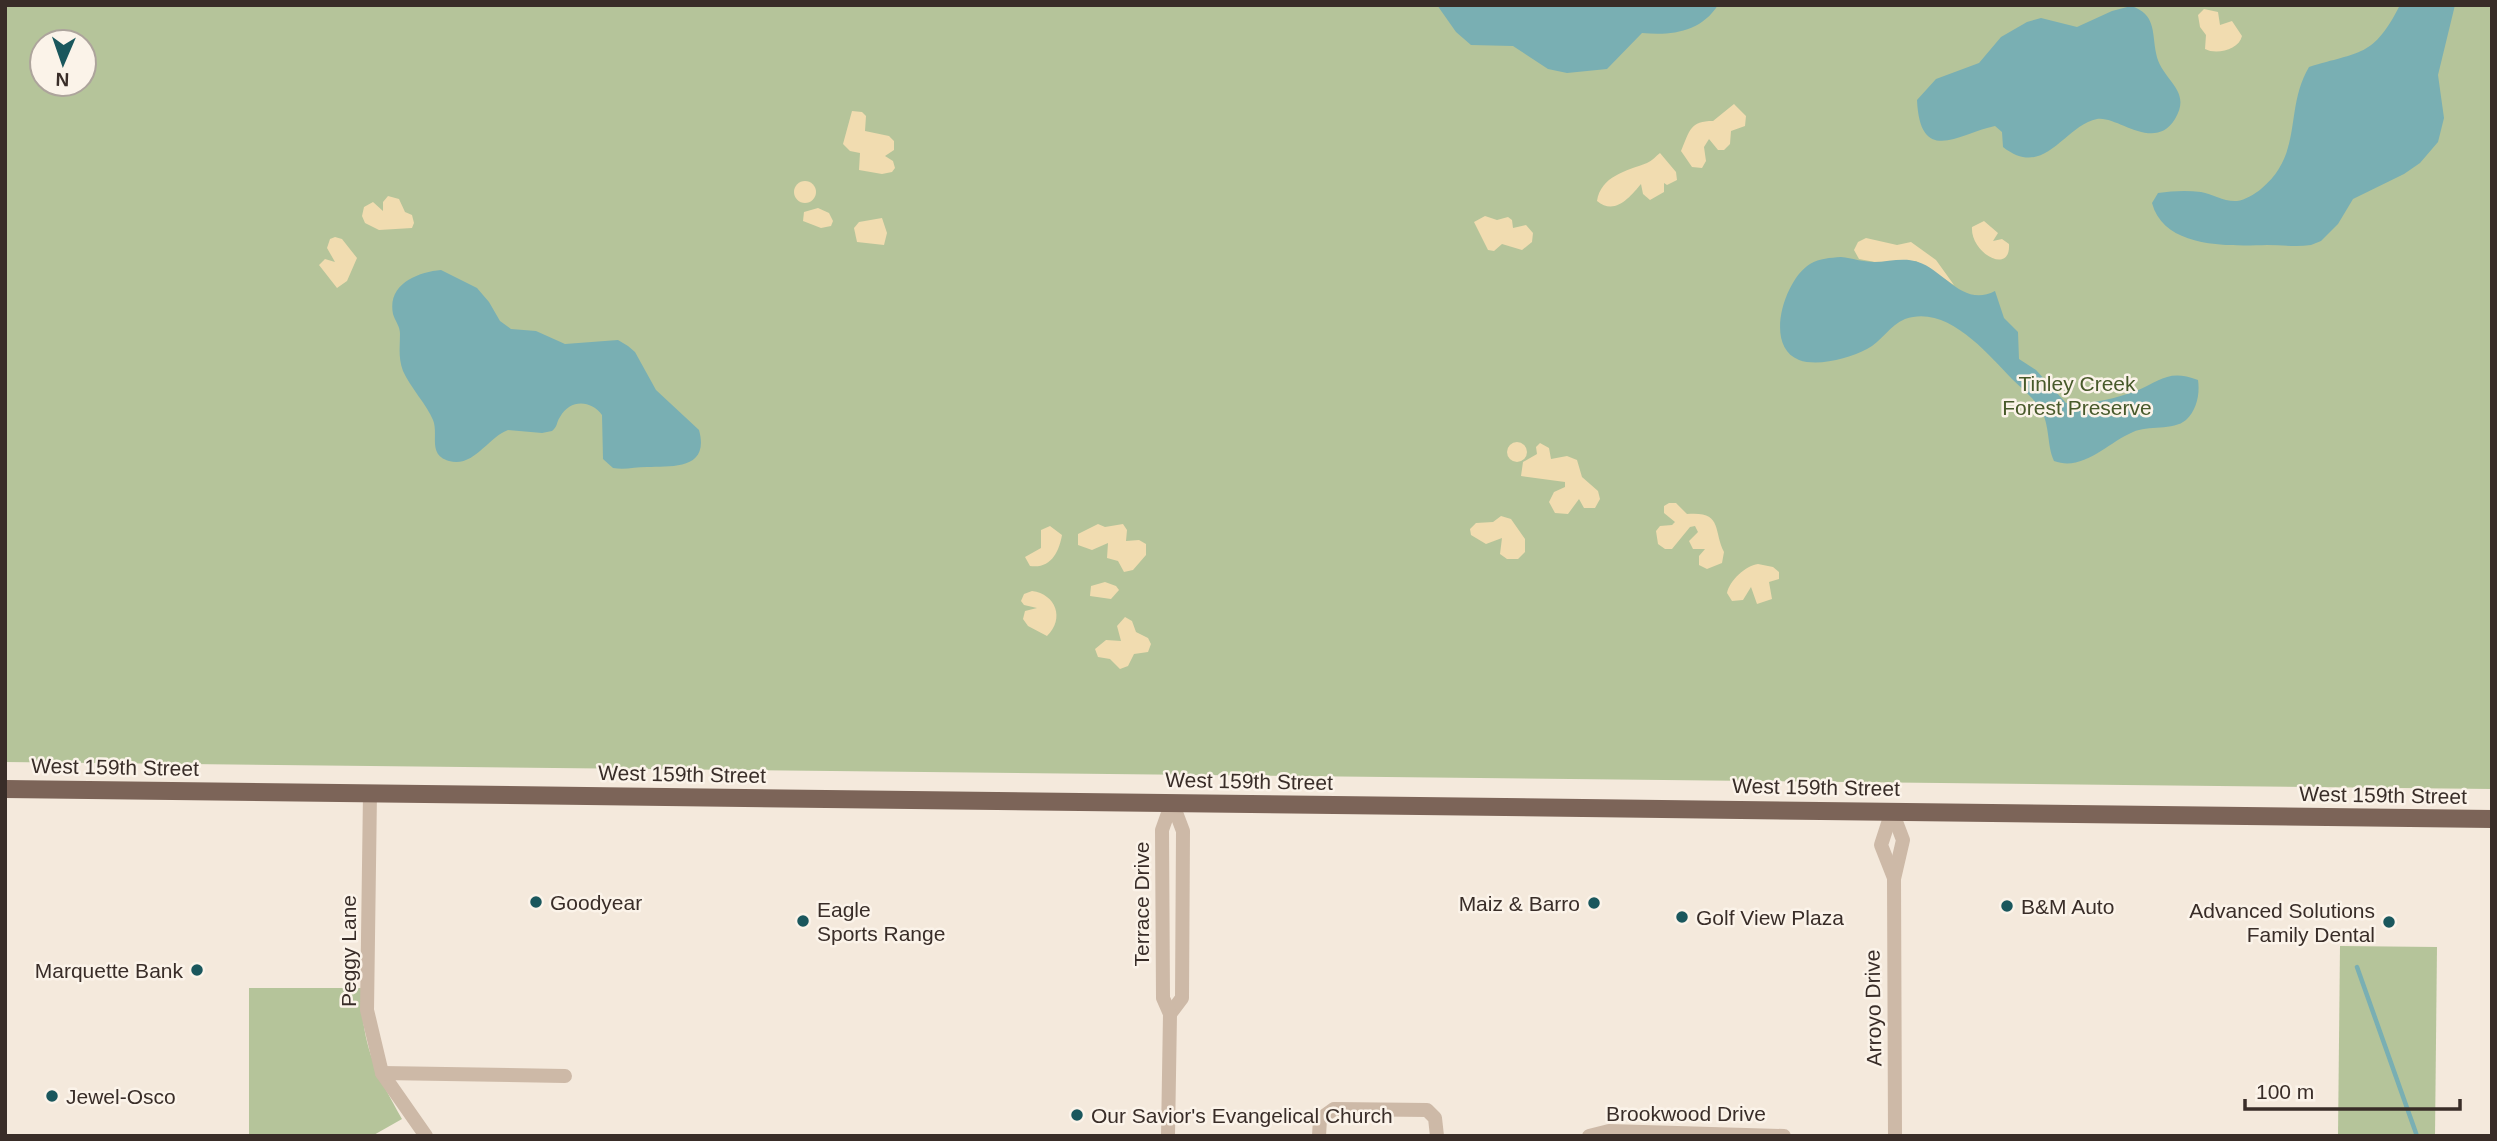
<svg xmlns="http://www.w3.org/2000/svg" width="2497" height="1141" viewBox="0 0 2497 1141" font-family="Arial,sans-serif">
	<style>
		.green { fill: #b5c49a; fill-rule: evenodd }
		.sand { fill: #f1dcb0 }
		.water { fill: #79afb3 }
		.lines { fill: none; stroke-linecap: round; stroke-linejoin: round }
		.stream { stroke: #79afb3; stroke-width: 4.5 }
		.street { stroke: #cdb9a7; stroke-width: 14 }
		.primary { stroke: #7c6458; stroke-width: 18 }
		.poi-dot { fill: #1a575d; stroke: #fbf3e9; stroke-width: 2.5 }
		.labels { text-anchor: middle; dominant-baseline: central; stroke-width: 5; stroke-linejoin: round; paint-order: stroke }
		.park-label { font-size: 21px; fill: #47592a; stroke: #fbf3e9 }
		.street-label { font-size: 21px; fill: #392d28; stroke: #fbf3e9 }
		.poi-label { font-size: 21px; fill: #392d28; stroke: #fbf3e9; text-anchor: start }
	</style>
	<rect width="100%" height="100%" fill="#f4e9dc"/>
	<g class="green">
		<path d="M 5,5 L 2492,5 L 2492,789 L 5,762 ZM 42,42 L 84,42 L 84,84 L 42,84 Z"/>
		<polygon points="2340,946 2437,947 2435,1136 2338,1136"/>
		<path d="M 249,988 L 361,988 C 362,1046 374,1069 402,1119 L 372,1136 L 249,1136 Z"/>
	</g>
	<g class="sand">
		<path d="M 2204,9 L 2218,12 L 2220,25 L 2232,21 L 2242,36 C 2239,50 2216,55 2205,49 L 2206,35 L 2200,27 L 2198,15 Z"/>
		<path d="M 1734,104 L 1746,116 L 1745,126 L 1731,131 L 1730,144 L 1724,150 L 1718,150 L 1709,139 L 1704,147 L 1706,161 L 1702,168 L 1692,167 L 1681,151 C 1690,130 1690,121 1713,121 Z"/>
		<polygon points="852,111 862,112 866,116 865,131 889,136 894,141 894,150 885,156 893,161 895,168 892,172 882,174 859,170 860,153 850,151 843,144"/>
		<path d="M 1660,153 L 1676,172 L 1677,180 L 1667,185 L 1664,183 L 1664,192 L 1650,200 L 1643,194 L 1641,184 C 1630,197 1615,216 1597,201 C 1601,176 1626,171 1647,163 C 1652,161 1656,156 1660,153 Z"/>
		<circle cx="805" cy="192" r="11"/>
		<polygon points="388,196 399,199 405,212 412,215 414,223 412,228 379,230 365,223 362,216 364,207 373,202 383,211 383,202"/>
		<polygon points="818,208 829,213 833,221 831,226 821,228 803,221 804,212"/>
		<polygon points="1485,216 1497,220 1508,217 1512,220 1513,228 1526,225 1533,233 1532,242 1522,250 1502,244 1494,251 1488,250 1474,222"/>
		<polygon points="882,218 887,233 884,245 857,242 854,228 859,222"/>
		<path d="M 1984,221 L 1998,233 L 1993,241 L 2002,239 L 2009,244 C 2011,276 1970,253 1972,227 Z"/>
		<polygon points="335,237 342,239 357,258 347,281 337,288 319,265 325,259 335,262 327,248 330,239"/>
		<polygon points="1866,238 1897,245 1911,242 1936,260 1954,285 1916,261 1875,262 1859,259 1854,250 1858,242"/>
		<circle cx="1517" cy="452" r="10"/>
		<polygon points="1540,443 1549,448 1551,459 1567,456 1577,460 1582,477 1598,491 1600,499 1595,508 1584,508 1579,499 1568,514 1555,513 1549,502 1554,492 1565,487 1565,482 1521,476 1523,462 1537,454 1536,447"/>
		<path d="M 1669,503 L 1676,503 L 1687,514 C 1723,511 1713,530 1724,552 L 1722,563 L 1707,569 L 1699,565 L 1699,556 L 1705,549 L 1693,549 L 1689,541 L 1698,532 L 1695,526 L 1690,527 L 1672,549 L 1665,549 L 1658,544 L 1656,531 L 1660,526 L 1672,525 L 1675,522 L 1664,513 L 1664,506 Z"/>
		<polygon points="1501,516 1511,519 1525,539 1525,552 1518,559 1507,559 1500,554 1502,538 1486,544 1471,535 1470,529 1476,523 1493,522"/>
		<polygon points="1098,524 1105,527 1123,524 1127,530 1126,541 1139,540 1146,544 1146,555 1133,570 1124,572 1118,561 1107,558 1108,543 1092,550 1078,545 1078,534"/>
		<path d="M 1050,526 L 1062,535 C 1059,552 1051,569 1030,566 L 1025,557 L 1041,548 L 1041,530 Z"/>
		<path d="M 1758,564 L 1773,567 L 1779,572 L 1779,579 L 1769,582 L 1772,599 L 1757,604 L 1751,587 L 1743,600 L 1732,601 L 1727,593 C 1730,580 1745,566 1758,564 Z"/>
		<polygon points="1105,582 1116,586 1119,590 1111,599 1090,596 1091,586"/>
		<path d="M 1032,591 C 1056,594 1065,619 1047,636 L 1028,626 L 1023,619 L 1025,611 L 1037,608 L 1024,605 L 1021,601 L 1024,594 Z"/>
		<polygon points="1125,617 1132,621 1136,632 1148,638 1151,644 1148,652 1134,654 1128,666 1120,669 1110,659 1098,657 1095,649 1106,640 1121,641 1117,626"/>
	</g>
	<g class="water">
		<path d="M 1437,5 L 1718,5 C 1701,32 1671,36 1642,33 L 1607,69 L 1567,73 L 1548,69 L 1513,46 L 1471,45 L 1456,32 Z"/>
		<path d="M 2400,5 L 2455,5 L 2438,75 L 2444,118 L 2438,142 L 2420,163 L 2404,174 L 2353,199 L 2338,224 L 2321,241 L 2311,245 C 2296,247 2282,245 2267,245 C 2230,246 2164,249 2152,203 L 2158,193 C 2172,191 2186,190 2201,192 C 2213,194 2224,202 2237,201 C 2245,200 2255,194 2261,189 C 2304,154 2284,109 2309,67 C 2360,51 2373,58 2400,5 Z"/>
		<path d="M 2131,6 C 2156,14 2152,32 2156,53 C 2161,81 2193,89 2175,119 C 2154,153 2117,115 2097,119 C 2063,126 2045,180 2003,147 L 2002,132 L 1995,126 C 1960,133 1920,167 1917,100 L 1936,79 L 1979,63 L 2001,37 L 2027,22 L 2041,18 L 2077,27 L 2112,11 Z"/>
		<path d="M 1841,257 C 1852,258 1863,262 1874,262 C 1889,262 1903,257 1918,262 C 1944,270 1963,308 1995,291 L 2004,318 L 2018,332 L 2019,359 L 2036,370 L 2066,403 C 2089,405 2114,399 2136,391 C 2161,381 2168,369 2198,380 C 2200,394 2197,410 2186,420 C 2173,431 2148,425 2133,432 C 2107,443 2083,472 2054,461 C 2046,443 2051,423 2038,405 C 2031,396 2020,387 2012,379 C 1987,353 1947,304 1905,319 C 1890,325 1881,342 1867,349 C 1850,358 1818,367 1799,360 C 1763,346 1785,279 1810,264 C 1820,258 1830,258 1841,257 Z"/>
		<path d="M 441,270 L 477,288 L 489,302 L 500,321 L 511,329 L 536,331 L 565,344 L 618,340 L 628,346 L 635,352 L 656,390 L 699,430 C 710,470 672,466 647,467 C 635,467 625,470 613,468 L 603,459 L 602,415 C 591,400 570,399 560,417 C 556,423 558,426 552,431 L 542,433 L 508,430 C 488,437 474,468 449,461 C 427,455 439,434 433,420 C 427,405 410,387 403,371 C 398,358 400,346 400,334 C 400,326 395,321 393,314 C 387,284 418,272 441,270 Z"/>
	</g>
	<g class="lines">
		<polyline class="stream" points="2357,967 2417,1136"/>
		<g class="street">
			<polyline points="370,793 367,1010 382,1073 426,1136"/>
			<polyline points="1892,811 1903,840 1894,879 1895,1136"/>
			<polyline points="1892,811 1881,845 1894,878"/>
			<polyline points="1170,1014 1182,998 1183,831 1172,802"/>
			<polyline points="382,1073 565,1076"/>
			<polyline points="1168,1136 1170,1014 1163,998 1162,830 1172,802"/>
			<polyline points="1319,1136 1320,1119 1334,1109 1427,1110 1435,1118 1437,1136"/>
			<polyline points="1589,1136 1609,1131 1784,1136"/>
		</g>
		<polyline class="primary" points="5,789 2492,819"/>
	</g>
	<g class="poi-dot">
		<circle cx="536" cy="902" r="7"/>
		<circle cx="1594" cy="903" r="7"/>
		<circle cx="2007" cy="906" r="7"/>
		<circle cx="1682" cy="917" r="7"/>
		<circle cx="803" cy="921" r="7"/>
		<circle cx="2389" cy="922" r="7"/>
		<circle cx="197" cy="970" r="7"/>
		<circle cx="52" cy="1096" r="7"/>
		<circle cx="1077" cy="1115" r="7"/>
	</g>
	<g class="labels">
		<g class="park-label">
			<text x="2077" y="383">Tinley Creek<tspan x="2077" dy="24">Forest Preserve</tspan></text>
		</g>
		<g class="street-label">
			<text transform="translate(115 767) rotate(1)">West 159th Street</text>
			<text transform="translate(682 774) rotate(1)">West 159th Street</text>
			<text transform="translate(1249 781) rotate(1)">West 159th Street</text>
			<text transform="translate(1816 787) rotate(1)">West 159th Street</text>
			<text transform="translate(2383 795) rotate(1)">West 159th Street</text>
			<text transform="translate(1141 904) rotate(-90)">Terrace Drive</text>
			<text transform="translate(348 951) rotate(-90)">Peggy Lane</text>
			<text transform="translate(1873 1008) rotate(-91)">Arroyo Drive</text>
			<text x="1686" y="1113">Brookwood Drive</text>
		</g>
		<g class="poi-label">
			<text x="550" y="902">Goodyear</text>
			<text x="1580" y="903" text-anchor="end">Maiz &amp; Barro</text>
			<text x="2021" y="906">B&amp;M Auto</text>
			<text x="817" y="909">Eagle<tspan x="817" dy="24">Sports Range</tspan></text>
			<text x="2375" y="910" text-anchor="end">Advanced Solutions<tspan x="2375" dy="24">Family Dental</tspan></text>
			<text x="1696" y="917">Golf View Plaza</text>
			<text x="183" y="970" text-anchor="end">Marquette Bank</text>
			<text x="66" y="1096">Jewel-Osco</text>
			<text x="1091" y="1115">Our Savior's Evangelical Church</text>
		</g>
	</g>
	<rect width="2497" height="1141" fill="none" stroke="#392d28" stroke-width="14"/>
	<g transform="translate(63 63) rotate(182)"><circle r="33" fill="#fbf3e9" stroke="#ada49c" stroke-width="2"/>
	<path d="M0-5L12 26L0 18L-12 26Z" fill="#1a575d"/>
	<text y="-10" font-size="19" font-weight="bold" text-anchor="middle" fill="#392d28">N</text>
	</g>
	<path d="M2245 1099v10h215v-10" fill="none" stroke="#392d28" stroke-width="3.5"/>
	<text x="2256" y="1099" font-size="21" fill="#392d28" stroke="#fbf3e9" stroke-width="5" paint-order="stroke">100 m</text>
</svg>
